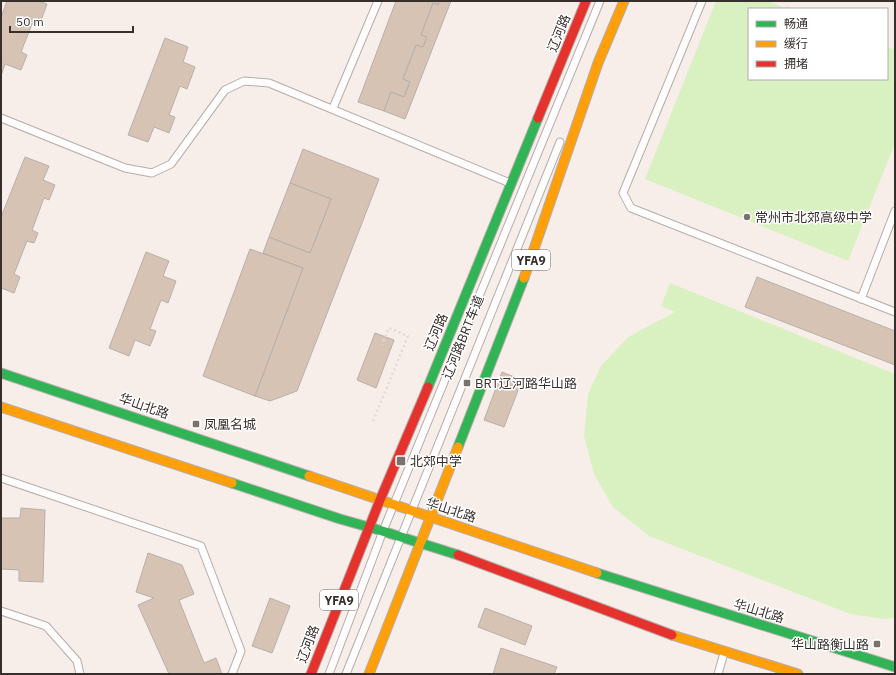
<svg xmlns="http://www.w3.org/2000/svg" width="896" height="675" viewBox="0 0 896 675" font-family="'IBM Plex Sans','Noto Sans SC',sans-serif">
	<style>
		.green { fill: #d9f0c1 }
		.building { fill: #d7c3b4; stroke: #b6afaa }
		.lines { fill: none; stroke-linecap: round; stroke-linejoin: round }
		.lane-casing { stroke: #b5adaa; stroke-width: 9 }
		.fast-casing { stroke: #b5adaa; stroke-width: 11 }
		.slow-casing { stroke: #b5adaa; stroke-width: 11 }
		.jam-casing { stroke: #b5adaa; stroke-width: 11 }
		.path { stroke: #dddad9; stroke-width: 2.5; stroke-dasharray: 2 3; stroke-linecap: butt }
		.lane { stroke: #fefcfc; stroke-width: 7 }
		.fast { stroke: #30b455; stroke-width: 9 }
		.slow { stroke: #ff9f0a; stroke-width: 9 }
		.jam { stroke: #e5322d; stroke-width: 9 }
		.poi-dot { fill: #7b726e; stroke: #fff; stroke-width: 1.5 }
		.labels { text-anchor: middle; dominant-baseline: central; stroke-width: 3; stroke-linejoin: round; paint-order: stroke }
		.shield { fill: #fff; stroke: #736d6b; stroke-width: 1 }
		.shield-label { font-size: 12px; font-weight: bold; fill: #372f2c }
		.street-label { font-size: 13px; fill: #372f2c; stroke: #fff }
		.poi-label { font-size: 13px; fill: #372f2c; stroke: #fff; text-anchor: start }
	</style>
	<rect width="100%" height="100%" fill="#f8eee9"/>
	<g class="green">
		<polygon points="716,1 768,1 785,8 786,6 794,9 749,9 749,79 887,79 887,47 895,50 895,143 848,261 645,179"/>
		<polygon points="670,283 895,374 895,618 884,619 850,614 649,536 613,507 594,474 584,436 588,394 601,366 628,337 675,312 661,306"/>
	</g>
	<g class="building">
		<polygon points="7,1 38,1 47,4 39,26 32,24 21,52 27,55 21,70 5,64 1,76 1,17"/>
		<polygon points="396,1 439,1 438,5 433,3 421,35 427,37 423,47 416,45 403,79 410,82 404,97 391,92 384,111 358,102"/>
		<polygon points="439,1 451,1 405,119 384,111 391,92 404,97 410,82 403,79 416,45 423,47 427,37 421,35 433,3 438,5"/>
		<polygon points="165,38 188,47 183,62 195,67 187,89 180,86 169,115 175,117 169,133 154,127 148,142 128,135"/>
		<polygon points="303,149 379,179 297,391 270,401 255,396 303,268 263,253 269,237 310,253 331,199 290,183"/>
		<polygon points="25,157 49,166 43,180 55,185 49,200 44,198 32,230 38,233 34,243 27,241 14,274 20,277 14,293 1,288 1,217"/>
		<polygon points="290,183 331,199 310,253 269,237"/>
		<polygon points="250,249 303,268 255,396 203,376"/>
		<polygon points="146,252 169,261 163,276 176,281 168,303 161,300 150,329 156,331 150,346 135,340 129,356 109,348"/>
		<polygon points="757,277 895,331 895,365 745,307"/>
		<polygon points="375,333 394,340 376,388 357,380"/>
		<polygon points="502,372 522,380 504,427 484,420"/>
		<polygon points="21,508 45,510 43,582 19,581 19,570 1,569 1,518 20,518"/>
		<polygon points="148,553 182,565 194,594 179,600 204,663 216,658 222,674 169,674 138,605 154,598 136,592"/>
		<polygon points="270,598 290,606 272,653 252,646"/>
		<polygon points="485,608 532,626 525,645 478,627"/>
		<polygon points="501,648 557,667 554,674 493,674"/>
	</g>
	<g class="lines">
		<g class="lane-casing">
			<g id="lane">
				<polyline points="702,1 623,193 631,208 895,312"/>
				<polyline points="333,108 378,1"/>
				<polyline points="1,118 125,168 152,173 171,164 225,90 244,81 269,83 510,183"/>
				<polyline points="861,299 895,211"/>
				<polyline points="1,478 201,546 241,651 232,674"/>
				<polyline points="1,611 46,626 77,661 80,674"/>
				<polyline points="329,674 383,531 600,1"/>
				<polyline points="346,674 560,142"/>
				<polyline points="718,674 724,653"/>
			</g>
		</g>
		<g class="fast-casing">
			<g id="fast">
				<polyline points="1,373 309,476"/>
				<polyline points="428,387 538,118"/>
				<polyline points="458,447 524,278"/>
				<polyline points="232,483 340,519 379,530 458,555"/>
				<polyline points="597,573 895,667"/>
			</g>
		</g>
		<g class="slow-casing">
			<g id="slow">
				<polyline points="524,278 598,63 624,1"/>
				<polyline points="1,407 232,483"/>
				<polyline points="309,476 597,573"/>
				<polyline points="672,635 798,674"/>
				<polyline points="369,674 458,447"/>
			</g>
		</g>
		<g class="jam-casing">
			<g id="jam">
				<polyline points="538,118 586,1"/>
				<polyline points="458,555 672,635"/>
				<polyline points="311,674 380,500 428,387"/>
			</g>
		</g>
		<polyline class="path" points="373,421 408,336 389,328 382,345"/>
		<use href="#lane" class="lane"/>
		<use href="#fast" class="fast"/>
		<use href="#slow" class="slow"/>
		<use href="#jam" class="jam"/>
	</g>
	<g class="poi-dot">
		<circle cx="747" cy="217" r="4"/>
		<rect x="463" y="379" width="8" height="8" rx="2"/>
		<rect x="192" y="420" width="8" height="8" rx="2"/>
		<rect x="396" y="456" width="10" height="10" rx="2"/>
		<rect x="873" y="640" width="8" height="8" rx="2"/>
	</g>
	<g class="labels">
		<g class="shield">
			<rect x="512" y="250" width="38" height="20" rx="3"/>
			<rect x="320" y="590" width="38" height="20" rx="3"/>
		</g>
		<g class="shield-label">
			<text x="531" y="260">YFA9</text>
			<text x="339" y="600">YFA9</text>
		</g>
		<g class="street-label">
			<text transform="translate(559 33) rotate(-68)">辽河路</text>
			<text transform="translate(436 332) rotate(-67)">辽河路</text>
			<text transform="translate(463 337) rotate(-68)">辽河路BRT车道</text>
			<text transform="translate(144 406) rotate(19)">华山北路</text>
			<text transform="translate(451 510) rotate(18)">华山北路</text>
			<text transform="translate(759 611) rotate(17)">华山北路</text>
			<text transform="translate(308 644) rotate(-69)">辽河路</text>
		</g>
		<g class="poi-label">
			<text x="755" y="217">常州市北郊高级中学</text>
			<text x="475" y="383">BRT辽河路华山路</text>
			<text x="204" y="424">凤凰名城</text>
			<text x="410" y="461">北郊中学</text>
			<text x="869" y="644" text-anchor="end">华山路衡山路</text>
		</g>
	</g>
	<rect width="896" height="675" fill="none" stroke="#372f2c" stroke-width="4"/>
	<rect x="748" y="8" width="140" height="72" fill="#ffffff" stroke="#afacab"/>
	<rect x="756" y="21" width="20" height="6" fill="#30b455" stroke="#afacab"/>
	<text x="784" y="28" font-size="12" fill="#372f2c">畅通</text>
	<rect x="756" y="41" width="20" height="6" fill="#ff9f0a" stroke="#afacab"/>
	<text x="784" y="48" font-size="12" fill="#372f2c">缓行</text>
	<rect x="756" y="61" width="20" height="6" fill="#e5322d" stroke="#afacab"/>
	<text x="784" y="68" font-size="12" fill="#372f2c">拥堵</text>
	<path d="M10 26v6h123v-6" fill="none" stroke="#372f2c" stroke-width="2"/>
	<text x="16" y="26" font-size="12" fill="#372f2c" stroke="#ffffff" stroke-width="3" paint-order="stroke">50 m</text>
</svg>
